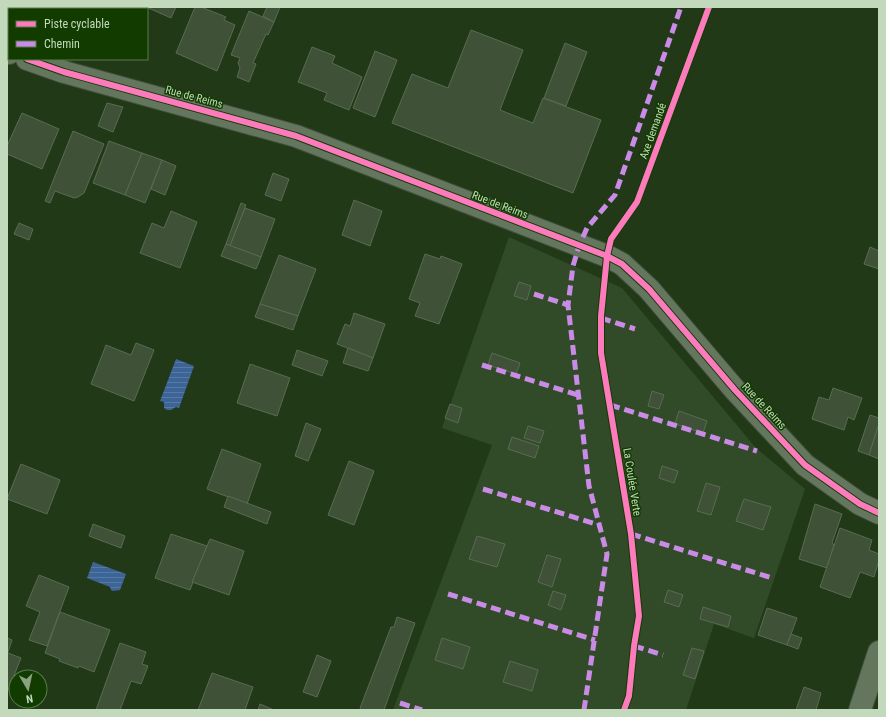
<svg xmlns="http://www.w3.org/2000/svg" width="886" height="717" viewBox="0 0 886 717" font-family="'Roboto Condensed',sans-serif">
	<style>
		.garden { fill: #314b28 }
		.water { fill: url(#water-rules) }
		.building { fill: #3f5237; stroke: #596c52 }
		.lines { fill: none; stroke-linecap: round; stroke-linejoin: round }
		.street-casing { stroke: #3e5037; stroke-width: 24 }
		.street { stroke: #65765f; stroke-width: 22 }
		.quiet { stroke: #ca8be6; stroke-width: 5; stroke-dasharray: 10 5; stroke-linecap: butt }
		.cycleway-casing { stroke: #123b00; stroke-width: 8 }
		.cycleway { stroke: #fd7abc; stroke-width: 6 }
		.labels { text-anchor: middle; dominant-baseline: central; stroke-width: 3; stroke-linejoin: round; paint-order: stroke }
		.street-label { font-size: 11px; fill: #c2dabb; stroke: #123b00 }
	</style>
	<defs>
		<pattern id="water-rules" width="6" height="5" patternUnits="userSpaceOnUse"><rect width="6" height="5" fill="#3c6497"/><path d="M0 2.5h6" fill="none" stroke="#577aa4"/></pattern>
	</defs>
	<rect width="100%" height="100%" fill="#223918"/>
	<polygon class="garden" points="509,237 622,288 756,448 805,489 754,638 714,624 686,710 393,710 492,445 442,428"/>
	<g class="water">
		<polygon points="176,359 194,366 179,408 176,407 171,410 167,410 164,408 164,402 160,401"/>
		<polygon points="93,562 126,574 120,590 113,591 111,590 110,587 87,578"/>
	</g>
	<g class="building">
		<polygon points="41,7 72,7 72,9 40,9"/>
		<polygon points="146,7 176,7 171,18"/>
		<polygon points="195,7 201,7 226,17 224,20 235,25 217,71 176,53"/>
		<polygon points="267,7 280,7 274,22 263,16"/>
		<polygon points="249,11 274,22 268,35 266,34 253,63 256,64 249,82 237,77 240,68 238,63 240,58 231,55"/>
		<polygon points="471,30 523,50 500,110 533,123 543,98 601,120 573,193 392,123 412,74 448,88"/>
		<polygon points="565,43 587,52 566,106 544,98"/>
		<polygon points="312,47 335,56 332,63 362,77 349,110 324,100 327,93 298,82"/>
		<polygon points="375,51 397,60 375,117 353,108"/>
		<polygon points="107,103 123,107 113,132 98,126"/>
		<polygon points="22,113 59,129 42,169 7,154 7,146"/>
		<polygon points="73,131 104,144 84,193 78,197 74,198 55,191 50,203 45,201"/>
		<polygon points="109,141 142,153 125,195 93,183"/>
		<polygon points="142,153 162,160 145,203 125,195"/>
		<polygon points="162,160 176,166 165,195 151,189"/>
		<polygon points="273,173 289,179 281,201 265,195"/>
		<polygon points="354,200 382,211 370,246 342,235"/>
		<polygon points="241,203 246,205 230,246 226,244"/>
		<polygon points="245,208 275,219 261,257 230,246"/>
		<polygon points="171,211 197,222 180,268 140,253 152,223 164,228"/>
		<polygon points="19,223 33,229 29,240 14,234"/>
		<polygon points="226,244 261,257 256,269 221,256"/>
		<polygon points="870,247 879,251 879,269 864,264"/>
		<polygon points="425,254 440,259 441,256 462,264 439,324 415,316 420,303 409,299"/>
		<polygon points="279,255 316,269 298,316 260,304"/>
		<polygon points="519,282 531,286 527,300 514,296"/>
		<polygon points="260,304 298,316 293,330 255,317"/>
		<polygon points="354,313 385,324 373,358 337,344 345,324 350,326"/>
		<polygon points="136,343 154,350 134,401 91,384 106,345 131,355"/>
		<polygon points="348,348 373,358 368,371 343,363"/>
		<polygon points="297,350 328,361 322,376 292,365"/>
		<polygon points="492,353 520,363 516,374 488,365"/>
		<polygon points="250,364 290,378 277,416 237,403"/>
		<polygon points="833,388 862,398 854,420 848,417 844,430 812,419 819,397 829,400"/>
		<polygon points="652,391 664,395 659,409 648,406"/>
		<polygon points="450,404 462,408 458,423 445,418"/>
		<polygon points="679,411 707,421 703,433 675,424"/>
		<polygon points="870,415 879,418 879,424 869,455 858,451"/>
		<polygon points="306,423 321,429 308,461 295,456"/>
		<polygon points="879,424 879,459 869,455"/>
		<polygon points="528,426 544,431 540,443 524,438"/>
		<polygon points="512,437 539,446 535,458 508,449"/>
		<polygon points="222,449 261,464 247,504 207,489"/>
		<polygon points="349,461 374,471 354,525 328,515"/>
		<polygon points="21,464 60,480 47,514 7,499"/>
		<polygon points="662,466 678,471 674,483 659,478"/>
		<polygon points="706,483 720,487 711,515 697,511"/>
		<polygon points="228,496 271,512 267,524 224,507"/>
		<polygon points="744,499 771,507 763,530 736,521"/>
		<polygon points="815,504 842,514 832,543 834,545 827,568 799,559"/>
		<polygon points="93,524 125,536 121,548 89,536"/>
		<polygon points="840,528 872,540 869,550 879,554 879,560 874,577 860,572 850,598 820,587"/>
		<polygon points="171,534 207,546 190,590 155,578"/>
		<polygon points="477,536 505,544 497,567 469,559"/>
		<polygon points="210,539 244,551 229,595 192,582"/>
		<polygon points="547,555 561,559 552,587 538,582"/>
		<polygon points="39,575 69,587 47,646 29,640 40,612 26,606"/>
		<polygon points="668,590 683,595 679,607 664,602"/>
		<polygon points="553,591 566,595 561,610 548,605"/>
		<polygon points="703,607 731,616 728,627 700,619"/>
		<polygon points="767,608 797,618 787,645 758,635"/>
		<polygon points="60,612 110,630 94,672 79,666 78,668 59,661 60,659 45,653"/>
		<polygon points="397,617 415,623 384,710 362,710 360,708 391,627 394,627"/>
		<polygon points="791,634 802,638 798,649 787,645"/>
		<polygon points="7,638 12,640 7,655"/>
		<polygon points="442,638 470,647 463,669 435,660"/>
		<polygon points="120,643 146,652 142,664 148,666 141,684 131,681 120,710 96,710"/>
		<polygon points="692,648 704,651 695,679 683,675"/>
		<polygon points="8,653 21,658 7,693 7,655"/>
		<polygon points="317,655 331,661 317,697 303,692"/>
		<polygon points="510,661 538,670 532,691 503,682"/>
		<polygon points="212,673 253,687 245,710 198,710"/>
		<polygon points="804,687 821,693 816,710 796,710"/>
		<polygon points="260,704 274,710 258,710"/>
	</g>
	<g class="lines">
		<g class="street-casing">
			<g id="street">
				<polyline points="7,52 9,53"/>
				<polyline points="27,59 64,72 296,136 607,256 622,264 649,289 735,390 805,465 860,504 879,513"/>
				<polyline points="860,710 879,652"/>
			</g>
		</g>
		<use href="#street" class="street"/>
		<g class="quiet">
			<polyline points="534,294 568,305"/>
			<polyline points="601,318 635,329"/>
			<polyline points="482,365 578,395"/>
			<polyline points="610,405 757,451"/>
			<polyline points="483,489 599,525"/>
			<polyline points="631,534 772,578"/>
			<polyline points="448,594 595,640"/>
			<polyline points="634,646 663,655"/>
			<polyline points="400,703 422,710"/>
			<polyline points="584,710 607,554 589,486 568,305 573,266 579,246 587,228 615,195 681,7"/>
		</g>
		<g class="cycleway-casing">
			<g id="cycleway">
				<polyline points="27,59 64,72 296,136 607,256 622,264 649,289 735,390 805,465 860,504 879,513"/>
				<polyline points="624,710 629,696 634,646 639,616 631,534 601,353 601,316 607,256 611,239 637,202 709,7"/>
			</g>
		</g>
		<use href="#cycleway" class="cycleway"/>
	</g>
	<g class="labels">
		<g class="street-label">
			<text transform="translate(194 97) rotate(15)">Rue de Reims</text>
			<text transform="translate(653 131) rotate(-70)">Axe demandé</text>
			<text transform="translate(500 205) rotate(21)">Rue de Reims</text>
			<text transform="translate(764 406) rotate(47)">Rue de Reims</text>
			<text transform="translate(632 482) rotate(81)">La Coulée Verte</text>
		</g>
	</g>
	<rect width="886" height="717" fill="none" stroke="#c2dabb" stroke-width="16"/>
	<rect x="8" y="8" width="140" height="52" fill="#123b00" stroke="#587b4b"/>
	<rect x="16" y="21" width="20" height="6" fill="#fd7abc" stroke="#587b4b"/>
	<text x="44" y="28" font-size="12" fill="#c2dabb">Piste cyclable</text>
	<rect x="16" y="41" width="20" height="6" fill="#ca8be6" stroke="#587b4b"/>
	<text x="44" y="48" font-size="12" fill="#c2dabb">Chemin</text>
	<g transform="translate(28 689) rotate(171)"><circle r="19" fill="#123b00" stroke="#587b4b"/>
	<path d="M0-3L7 15L0 10L-7 15Z" fill="#8aa282"/>
	<text y="-6" font-size="11" font-weight="bold" text-anchor="middle" fill="#c2dabb">N</text>
	</g>
</svg>
